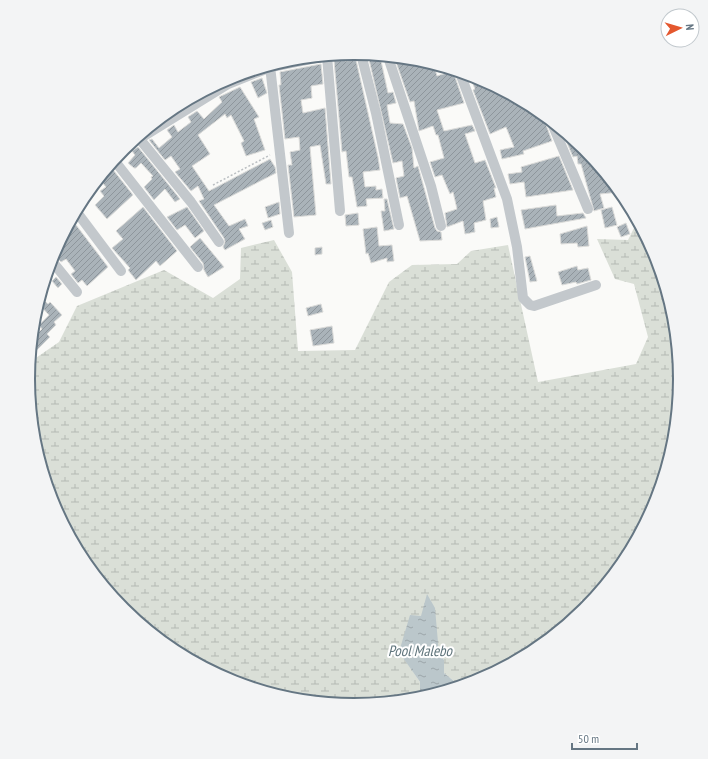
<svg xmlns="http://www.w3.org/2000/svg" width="708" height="759" viewBox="0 0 708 759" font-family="'PT Sans Narrow',sans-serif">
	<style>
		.wetland { fill: url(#wetland-marsh) }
		.water { fill: url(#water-ripples) }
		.building { fill: url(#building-hatch); stroke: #dcdcda }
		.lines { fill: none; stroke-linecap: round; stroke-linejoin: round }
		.path { stroke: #bbbfc2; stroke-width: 1.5; stroke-dasharray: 2 2; stroke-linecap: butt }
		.street { stroke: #c3c8cc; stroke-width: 10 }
		.labels { text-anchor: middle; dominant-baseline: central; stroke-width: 4; stroke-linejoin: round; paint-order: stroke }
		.water-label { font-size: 15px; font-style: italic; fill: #60757c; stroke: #fff }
		.rim { fill: none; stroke: #657683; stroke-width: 2 }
	</style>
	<defs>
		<pattern id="wetland-marsh" width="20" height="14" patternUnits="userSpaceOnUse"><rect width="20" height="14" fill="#dadfd7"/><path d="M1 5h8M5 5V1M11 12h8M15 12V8" fill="none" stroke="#b4b9b4"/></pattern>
		<pattern id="water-ripples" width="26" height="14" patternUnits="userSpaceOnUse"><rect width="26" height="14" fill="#bbc7cb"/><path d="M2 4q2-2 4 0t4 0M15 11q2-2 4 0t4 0" fill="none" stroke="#9ca6aa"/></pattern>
		<pattern id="building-hatch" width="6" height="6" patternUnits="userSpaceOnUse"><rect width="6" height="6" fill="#aab3b9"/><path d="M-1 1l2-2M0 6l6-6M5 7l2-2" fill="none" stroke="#8e969c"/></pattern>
	</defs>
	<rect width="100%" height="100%" fill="#fafaf8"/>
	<polygon class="wetland" points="637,222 655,255 674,316 680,380 674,443 655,504 627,557 621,560 622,565 587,607 581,599 580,614 535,651 479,681 460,686 444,673 444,660 439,654 421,617 400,652 420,682 420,698 354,705 290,699 229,681 173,650 123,610 83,560 53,504 34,443 28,379 30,362 59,342 77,306 164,270 213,298 240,279 241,248 274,240 292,272 298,351 355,350 389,282 412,265 457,264 471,251 508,245 538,382 636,364 648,337 634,284 615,279 597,239 628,240"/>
	<polygon class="water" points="427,594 435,608 439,654 444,660 444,673 460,686 420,698 420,682 399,652 410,615 421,616"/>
	<g class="building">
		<polygon points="368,55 380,56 388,93 393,92 396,103 387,105 390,123 403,124 412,148 414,168 418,166 435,228 437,231 441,232 442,240 420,241 407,196 400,198 396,178 404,176 402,161 393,163"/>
		<polygon points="403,58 418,60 434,65 437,76 453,71 464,103 437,110 444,131 472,125 475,131 465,134 475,163 485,160 496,188 494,188 496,197 483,201 486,220 474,223 475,232 465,234 463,221 447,227 445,213 457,209 453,192 450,194 442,175 435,177 430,162 444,158 438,135 436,135 433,126 419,131 414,101 410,102 396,62 403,60"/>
		<polygon points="345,59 345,61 356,60 378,157 380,170 363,172 365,187 376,186 376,190 382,189 383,198 366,199 367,206 357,207 352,177 349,177 346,151 342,152 334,60"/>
		<polygon points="321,64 323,84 311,86 312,98 301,100 303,113 325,108 331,184 326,184 320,145 310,147 316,215 294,217 288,165 292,165 290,152 300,150 299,137 285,139 279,85 281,85 280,72"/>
		<polygon points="262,78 267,93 258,98 251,82"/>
		<polygon points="476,78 535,109 542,114 552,141 523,151 524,154 502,159 500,150 514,147 506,127 490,134 473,90 475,89 471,79"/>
		<polygon points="240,87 259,117 254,119 265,150 246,156 241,143 244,141 231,115 227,118 225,114 198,135 210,154 192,166 209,191 270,159 275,167 276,173 214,205 229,226 245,219 248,226 239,229 245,239 225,250 223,247 225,242 224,238 199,201 204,199 198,186 191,191 175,172 180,169 171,156 165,160 149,140 152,139 159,148 172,137 167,130 174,125 178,132 191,122 188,117 197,111 204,119 222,102 219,97"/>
		<polygon points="562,131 585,149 620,192 600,194 604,208 594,211 581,164 578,164 577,156 573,157"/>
		<polygon points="138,147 180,199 175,202 165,189 154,200 144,187 152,179 151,177 153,176 141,163 136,168 134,168 128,163 135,155 132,151"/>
		<polygon points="559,156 573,190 526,197 524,182 510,184 508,174 522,172 521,167"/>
		<polygon points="110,166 133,195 107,219 95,205 104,196 100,191 106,187 102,182 105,179 102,175"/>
		<polygon points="384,199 387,199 394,229 384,231 381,211 385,211"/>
		<polygon points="279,202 280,214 268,218 265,207"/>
		<polygon points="556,205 557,216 583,213 586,218 525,229 521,210"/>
		<polygon points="143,207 177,251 160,266 156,261 136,280 128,270 130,268 112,248 123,239 116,231"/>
		<polygon points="187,207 204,231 195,238 185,225 177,230 167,217"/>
		<polygon points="612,207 617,225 605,228 601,210"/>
		<polygon points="358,213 359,225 346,226 345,215"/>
		<polygon points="497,217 499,227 491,228 490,219"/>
		<polygon points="271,220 273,227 265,230 262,223"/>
		<polygon points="626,223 630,234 621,237 617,227"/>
		<polygon points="76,225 108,267 87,286 82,280 78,283 71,274 75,271 66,259 61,262 53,254 65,232"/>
		<polygon points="587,226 589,246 578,247 577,243 561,244 560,234"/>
		<polygon points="377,227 379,246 392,245 394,261 387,262 387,258 371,263 368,253 366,254 363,229"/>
		<polygon points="200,238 224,267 208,277 204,270 203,263 190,247"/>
		<polygon points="322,247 322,254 315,255 315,248"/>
		<polygon points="530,256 537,281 530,282 525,257"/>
		<polygon points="577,266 578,270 588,268 591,280 577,284 576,282 562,285 558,272"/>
		<polygon points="56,277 62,284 58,288 52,281"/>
		<polygon points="40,297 48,304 50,302 62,315 54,322 56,325 47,334 50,337 34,353 31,350 32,339 42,329 39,325 49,315 38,303"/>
		<polygon points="321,304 323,312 308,316 306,308"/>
		<polygon points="332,326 334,343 313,346 310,330"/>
	</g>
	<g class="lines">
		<polyline class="path" points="213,185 270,155"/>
		<g class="street">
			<polyline points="361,54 376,113 399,225"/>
			<polyline points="327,56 340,211"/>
			<polyline points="388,57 431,186 441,226"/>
			<polyline points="270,66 289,233"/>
			<polyline points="460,73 507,199 517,247 523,298 530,305 534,306 596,285"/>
			<polyline points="551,121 588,209"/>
			<polyline points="138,137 191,202 219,242"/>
			<polyline points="123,149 228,84 271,67 326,56"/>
			<polyline points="114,160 198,267"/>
			<polyline points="76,211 121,271"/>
			<polyline points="51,260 77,292"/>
		</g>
	</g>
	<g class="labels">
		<g class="water-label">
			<text x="420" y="650">Pool Malebo</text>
		</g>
	</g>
	<path d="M0 0H708V759H0ZM35 379a319 319 0 1 1 638 0a319 319 0 1 1-638 0Z" fill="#f3f4f5" fill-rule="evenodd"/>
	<path class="rim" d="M35 379a319 319 0 1 1 638 0a319 319 0 1 1-638 0Z"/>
	<g transform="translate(680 28) rotate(85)"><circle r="19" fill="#ffffff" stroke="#c1c8cd"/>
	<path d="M0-3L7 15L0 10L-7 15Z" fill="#e4572e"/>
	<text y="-6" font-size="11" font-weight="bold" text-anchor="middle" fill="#657683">N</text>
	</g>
	<path d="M572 743v6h65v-6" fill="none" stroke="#657683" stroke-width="2"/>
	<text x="578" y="743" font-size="12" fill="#657683" stroke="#ffffff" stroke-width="3" paint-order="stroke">50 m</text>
</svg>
